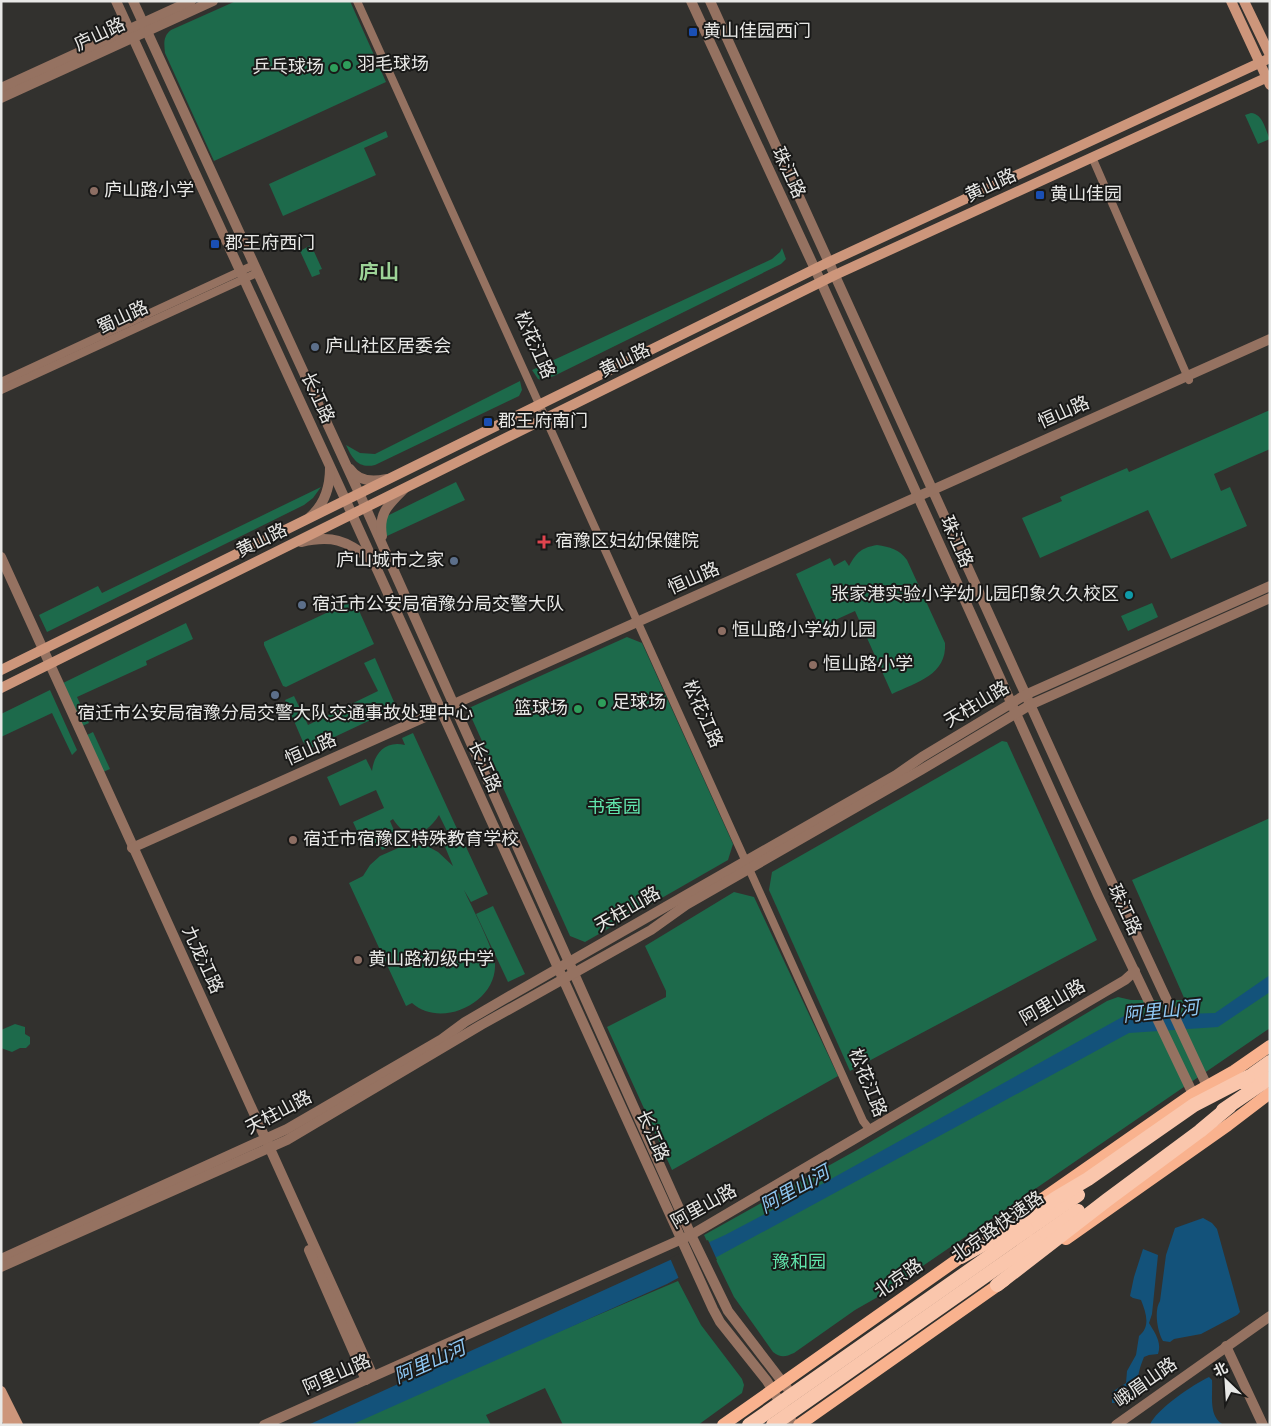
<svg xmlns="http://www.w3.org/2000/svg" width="1271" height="1426" viewBox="0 0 1271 1426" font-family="'Alegreya Sans','Noto Sans SC',sans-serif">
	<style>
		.green { fill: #1d6a4b }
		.water { fill: #13527a }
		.pier { fill: #32312e }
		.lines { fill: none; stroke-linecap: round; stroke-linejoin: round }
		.minor { stroke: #957261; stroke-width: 8 }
		.tertiary { stroke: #957261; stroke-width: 10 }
		.secondary { stroke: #cd967b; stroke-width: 10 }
		.primary { stroke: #f9b28e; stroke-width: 12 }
		.trunk { stroke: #fac6ac; stroke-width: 14 }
		.trunk-bridge { stroke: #fac6ac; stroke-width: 14 }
		.transit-dot { fill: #1a4fb4; stroke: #191918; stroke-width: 2 }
		.leisure-dot { fill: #2e9e5b; stroke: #191918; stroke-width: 2 }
		.education-dot { fill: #8d6e63; stroke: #191918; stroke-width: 2 }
		.service-dot { fill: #5c6f8a; stroke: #191918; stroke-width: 2 }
		.health-dot { fill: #e0444e; stroke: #191918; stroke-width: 2 }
		.culture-dot { fill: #0f9aa8; stroke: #191918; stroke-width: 2 }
		.labels { text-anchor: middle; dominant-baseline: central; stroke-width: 4; stroke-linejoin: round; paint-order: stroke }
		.poi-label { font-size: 18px; fill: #e8e8e6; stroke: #191918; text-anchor: start }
		.street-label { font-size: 18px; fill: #e8e8e6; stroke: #191918 }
		.park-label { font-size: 18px; fill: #61e5ac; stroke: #191918 }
		.water-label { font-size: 19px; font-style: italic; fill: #8ec7f3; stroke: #191918 }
		.quarter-label { font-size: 20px; font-weight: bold; fill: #9dd397; stroke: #191918 }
	</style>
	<rect width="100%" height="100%" fill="#32312e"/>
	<g class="green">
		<path d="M 236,1 L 350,1 L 386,82 L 214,161 L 165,53 C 164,44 163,36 171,30 Z"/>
		<path d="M 1251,113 C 1263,114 1265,129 1270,139 L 1258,144 L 1245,115 Z"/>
		<polygon points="386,131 388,137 364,148 376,175 283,216 269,184"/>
		<polygon points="311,245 322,269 319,270 320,274 312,277 300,251"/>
		<polygon points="782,248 786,259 781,264 554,376 542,380 538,379 532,370 772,259 780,252"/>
		<path d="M 520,381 L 522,390 L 519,396 L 375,465 C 358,469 352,458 346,445 L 360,453 L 375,454 Z"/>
		<polygon points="1270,410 1270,449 1214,474 1221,491 1230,487 1247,526 1171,559 1148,510 1040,558 1022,518 1062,501 1060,497 1127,468 1129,472"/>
		<polygon points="456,482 465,500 387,536 384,528 385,517"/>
		<polygon points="321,487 313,498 304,505 47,632 39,615 98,586 102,593"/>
		<path d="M 877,545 C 890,547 899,549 907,560 L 945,643 C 947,675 917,682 892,694 L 855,611 L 820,627 L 796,574 L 830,558 L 834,566 L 845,560 L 849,566 C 857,552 861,548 877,545 Z"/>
		<polygon points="352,601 356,604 374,644 286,687 283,686 264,645 264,642"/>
		<polygon points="1152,603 1158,617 1128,631 1121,616"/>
		<polygon points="186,623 193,639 146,661 147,665 77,697 89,723 82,726 63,683"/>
		<polygon points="627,637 642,643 733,844 728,860 585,942 570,936 468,710 469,708"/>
		<polygon points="375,658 394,702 391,704 394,709 311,748 303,742 285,700 294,696 308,725 378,691 364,663"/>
		<polygon points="50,690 77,750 72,755 52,713 1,737 1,714"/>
		<polygon points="93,732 110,769 103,772 87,735"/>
		<path d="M 413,733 L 458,831 L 449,835 L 439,815 C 426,836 407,842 393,819 L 390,821 L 399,842 L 382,850 L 378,842 L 365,848 L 353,822 L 384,808 L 376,790 L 340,806 L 327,777 L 366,759 L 372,771 C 374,753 386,740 405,745 L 402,738 Z"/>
		<polygon points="1002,741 1007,742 1097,940 850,1071 769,890 772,872"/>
		<path d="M 1270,818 L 1270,1028 L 876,1298 L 855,1310 L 794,1353 C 785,1357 781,1358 773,1352 L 734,1297 L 704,1235 L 855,1151 L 1107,1001 L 1118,997 L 1131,1000 L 1185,1000 L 1132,880 Z"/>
		<path d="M 460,834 L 488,894 L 471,902 L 464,890 C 471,906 495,950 495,965 C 496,1003 441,1029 412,1003 L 406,1006 L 349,883 L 363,876 L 370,865 L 380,856 L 405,845 L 427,846 L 438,852 L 453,866 L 443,842 Z"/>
		<polygon points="734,892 754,897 838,1076 672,1170 607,1027 666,997 666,991 645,946"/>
		<polygon points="493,906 525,974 508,982 476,914"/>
		<polygon points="15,1024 25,1027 25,1034 30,1037 30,1044 26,1048 20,1048 12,1052 1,1048 1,1030"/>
		<polygon points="678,1281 701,1325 742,1379 744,1385 742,1393 698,1425 563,1425 545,1388 486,1415 491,1425 347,1425 546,1337"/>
	</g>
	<g class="water">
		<polygon points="1270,975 1270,992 1218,1027 1129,1033 667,1284 351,1425 308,1425 725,1235 822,1184 1124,1016 1215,1013"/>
		<path d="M 1203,1218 L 1212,1223 L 1217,1229 L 1240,1312 L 1237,1315 L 1201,1334 L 1174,1339 L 1170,1342 L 1163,1341 C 1157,1331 1154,1310 1160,1301 L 1166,1255 L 1175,1228 Z"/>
		<path d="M 1143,1249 L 1158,1255 L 1152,1314 L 1149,1323 C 1155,1333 1162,1342 1158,1354 L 1149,1355 L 1144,1357 C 1142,1362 1140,1367 1139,1372 C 1136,1385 1140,1398 1124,1402 L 1118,1399 L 1115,1403 L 1112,1403 L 1112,1392 L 1126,1383 L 1127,1371 L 1136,1355 L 1139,1336 C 1151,1326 1146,1313 1141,1300 L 1133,1298 L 1130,1296 L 1134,1277 Z"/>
		<path d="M 1209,1377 L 1212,1380 C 1213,1396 1208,1417 1224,1425 L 1150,1425 C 1155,1410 1194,1384 1209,1377 Z"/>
	</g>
	<polygon class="pier" points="708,1240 717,1260 679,1279 670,1258"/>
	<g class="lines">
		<g class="minor">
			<polyline points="357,1 863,1121 870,1130"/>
			<polyline points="1092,157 1189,380"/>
			<polyline points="1,382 254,265"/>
			<polyline points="1,390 257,273"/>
		</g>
		<g class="tertiary">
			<polyline points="116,1 346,501 713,1309 720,1322 767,1381 794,1425"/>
			<polyline points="133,1 360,495 691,1235 728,1311 787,1388"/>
			<polyline points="691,1 821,282 1098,895 1193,1094"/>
			<polyline points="710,1 1074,801 1207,1086"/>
			<polyline points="1,88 191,1"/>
			<polyline points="1,98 213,1"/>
			<path d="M 350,469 C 358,481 373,482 386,479"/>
			<path d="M 310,517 C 325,504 330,487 330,468"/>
			<path d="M 382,536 C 378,513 389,504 404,489"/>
			<path d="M 301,542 C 332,535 346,540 370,559"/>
			<path d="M 1,557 C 125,830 251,1102 373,1376"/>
			<polyline points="132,848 1270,339"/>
			<polyline points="309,1250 366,1380"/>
			<polyline points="1,1259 287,1129 442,1039 465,1022 501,1001 896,775 922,757 1025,695 1270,586"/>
			<polyline points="1,1267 287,1140 481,1025 651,930 686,905 921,770 1030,705 1270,598"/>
			<polyline points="1226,1346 1263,1425"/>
			<polyline points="264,1425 691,1235 1125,980 1135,971"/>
			<polyline points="1116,1425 1270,1316"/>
		</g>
		<g class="secondary">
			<polyline points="1231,1 1270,85"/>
			<polyline points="1244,1 1270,55"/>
			<polyline points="1,670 829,262 1270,58"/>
			<polyline points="1,688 835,275 1270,76"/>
			<polyline points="1,1391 18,1425"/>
			<polyline points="1,1408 9,1425"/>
		</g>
		<g class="primary">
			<polyline points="1038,1202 1193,1094 1234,1071 1270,1046"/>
			<polyline points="1066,1239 1228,1125 1270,1093"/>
			<polyline points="723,1425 968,1252"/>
			<polyline points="799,1425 1005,1280"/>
		</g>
		<g class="trunk">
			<polyline points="1242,1082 1270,1062"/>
			<polyline points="1223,1110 1270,1078"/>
			<polyline points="1027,1230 1078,1195"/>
			<polyline points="1035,1241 1078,1211"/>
			<polyline points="961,1257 1014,1227 1056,1198 1088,1179 1194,1105 1248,1077"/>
			<polyline points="997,1285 1107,1200 1200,1131 1230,1106"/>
		</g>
		<g class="trunk-bridge">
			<polyline points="749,1425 1027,1230"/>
			<polyline points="773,1425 1035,1241"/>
		</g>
	</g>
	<g class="transit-dot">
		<rect x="688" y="27" width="10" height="10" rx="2.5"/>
		<rect x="1035" y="190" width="10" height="10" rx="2.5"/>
		<rect x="210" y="239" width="10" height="10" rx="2.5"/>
		<rect x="483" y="417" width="10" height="10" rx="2.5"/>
	</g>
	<g class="leisure-dot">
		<circle cx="347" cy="65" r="5"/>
		<circle cx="334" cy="68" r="5"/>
		<circle cx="602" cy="703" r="5"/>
		<circle cx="578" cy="709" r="5"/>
	</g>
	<g class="education-dot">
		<circle cx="94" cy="191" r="5"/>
		<circle cx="722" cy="631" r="5"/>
		<circle cx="813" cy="665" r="5"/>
		<circle cx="293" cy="840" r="5"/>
		<circle cx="358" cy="960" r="5"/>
	</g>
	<g class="service-dot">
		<circle cx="315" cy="347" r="5"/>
		<circle cx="454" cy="561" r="5"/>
		<circle cx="302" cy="605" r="5"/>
		<circle cx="275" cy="695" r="5"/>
	</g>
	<path class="health-dot" d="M541.5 534.5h5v5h5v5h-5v5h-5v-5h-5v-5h5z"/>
	<circle class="culture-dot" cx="1129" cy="595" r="5"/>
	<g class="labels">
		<g class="poi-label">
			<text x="703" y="32">黄山佳园西门</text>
			<text x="357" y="65">羽毛球场</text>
			<text x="324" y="68" text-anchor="end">乒乓球场</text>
			<text x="104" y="191">庐山路小学</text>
			<text x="1050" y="195">黄山佳园</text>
			<text x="225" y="244">郡王府西门</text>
			<text x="325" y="347">庐山社区居委会</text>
			<text x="498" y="422">郡王府南门</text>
			<text x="555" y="542">宿豫区妇幼保健院</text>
			<text x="444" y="561" text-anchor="end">庐山城市之家</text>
			<text x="1119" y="595" text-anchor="end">张家港实验小学幼儿园印象久久校区</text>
			<text x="312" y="605">宿迁市公安局宿豫分局交警大队</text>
			<text x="732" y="631">恒山路小学幼儿园</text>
			<text x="823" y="665">恒山路小学</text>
			<text x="612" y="703">足球场</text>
			<text x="568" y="709" text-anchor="end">篮球场</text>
			<text x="275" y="714" text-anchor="middle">宿迁市公安局宿豫分局交警大队交通事故处理中心</text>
			<text x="303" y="840">宿迁市宿豫区特殊教育学校</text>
			<text x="368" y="960">黄山路初级中学</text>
		</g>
		<g class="street-label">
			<text transform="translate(100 35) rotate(-25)">庐山路</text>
			<text transform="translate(788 173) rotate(65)">珠江路</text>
			<text transform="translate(991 186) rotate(-25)">黄山路</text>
			<text transform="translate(123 318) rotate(-25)">蜀山路</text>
			<text transform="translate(534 345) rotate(66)">松花江路</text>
			<text transform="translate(625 361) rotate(-26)">黄山路</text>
			<text transform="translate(317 398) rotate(65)">长江路</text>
			<text transform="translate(1064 413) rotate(-24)">恒山路</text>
			<text transform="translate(262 541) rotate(-26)">黄山路</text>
			<text transform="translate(956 542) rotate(66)">珠江路</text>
			<text transform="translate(694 579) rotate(-24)">恒山路</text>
			<text transform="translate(977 705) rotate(-31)">天柱山路</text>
			<text transform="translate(702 714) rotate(66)">松花江路</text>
			<text transform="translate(311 750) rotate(-24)">恒山路</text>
			<text transform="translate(484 767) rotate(66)">长江路</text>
			<text transform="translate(628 910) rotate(-30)">天柱山路</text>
			<text transform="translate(1124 910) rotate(65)">珠江路</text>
			<text transform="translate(202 960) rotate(65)">九龙江路</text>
			<text transform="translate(1053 1003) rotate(-30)">阿里山路</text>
			<text transform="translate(867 1083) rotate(68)">松花江路</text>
			<text transform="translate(279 1113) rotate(-28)">天柱山路</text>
			<text transform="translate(652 1136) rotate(66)">长江路</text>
			<text transform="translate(704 1207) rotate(-29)">阿里山路</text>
			<text transform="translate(998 1227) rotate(-35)">北京路快速路</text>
			<text transform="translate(899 1279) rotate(-35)">北京路</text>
			<text transform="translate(337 1375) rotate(-24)">阿里山路</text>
			<text transform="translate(1146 1383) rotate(-35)">峨眉山路</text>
		</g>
		<g class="park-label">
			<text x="614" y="808">书香园</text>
			<text x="799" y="1263">豫和园</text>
		</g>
		<g class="water-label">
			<text transform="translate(1161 1012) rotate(-6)">阿里山河</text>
			<text transform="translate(795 1190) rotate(-29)">阿里山河</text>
			<text transform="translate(430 1363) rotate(-24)">阿里山河</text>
		</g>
		<g class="quarter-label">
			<text x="379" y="273">庐山</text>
		</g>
	</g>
	<rect width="1271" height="1426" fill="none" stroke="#e8e8e6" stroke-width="5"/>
	<g transform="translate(1226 1381) rotate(335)" stroke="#191918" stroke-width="4" paint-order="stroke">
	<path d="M0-4L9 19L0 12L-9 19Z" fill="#e8e8e6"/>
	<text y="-8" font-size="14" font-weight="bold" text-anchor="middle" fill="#e8e8e6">北</text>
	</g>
</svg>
